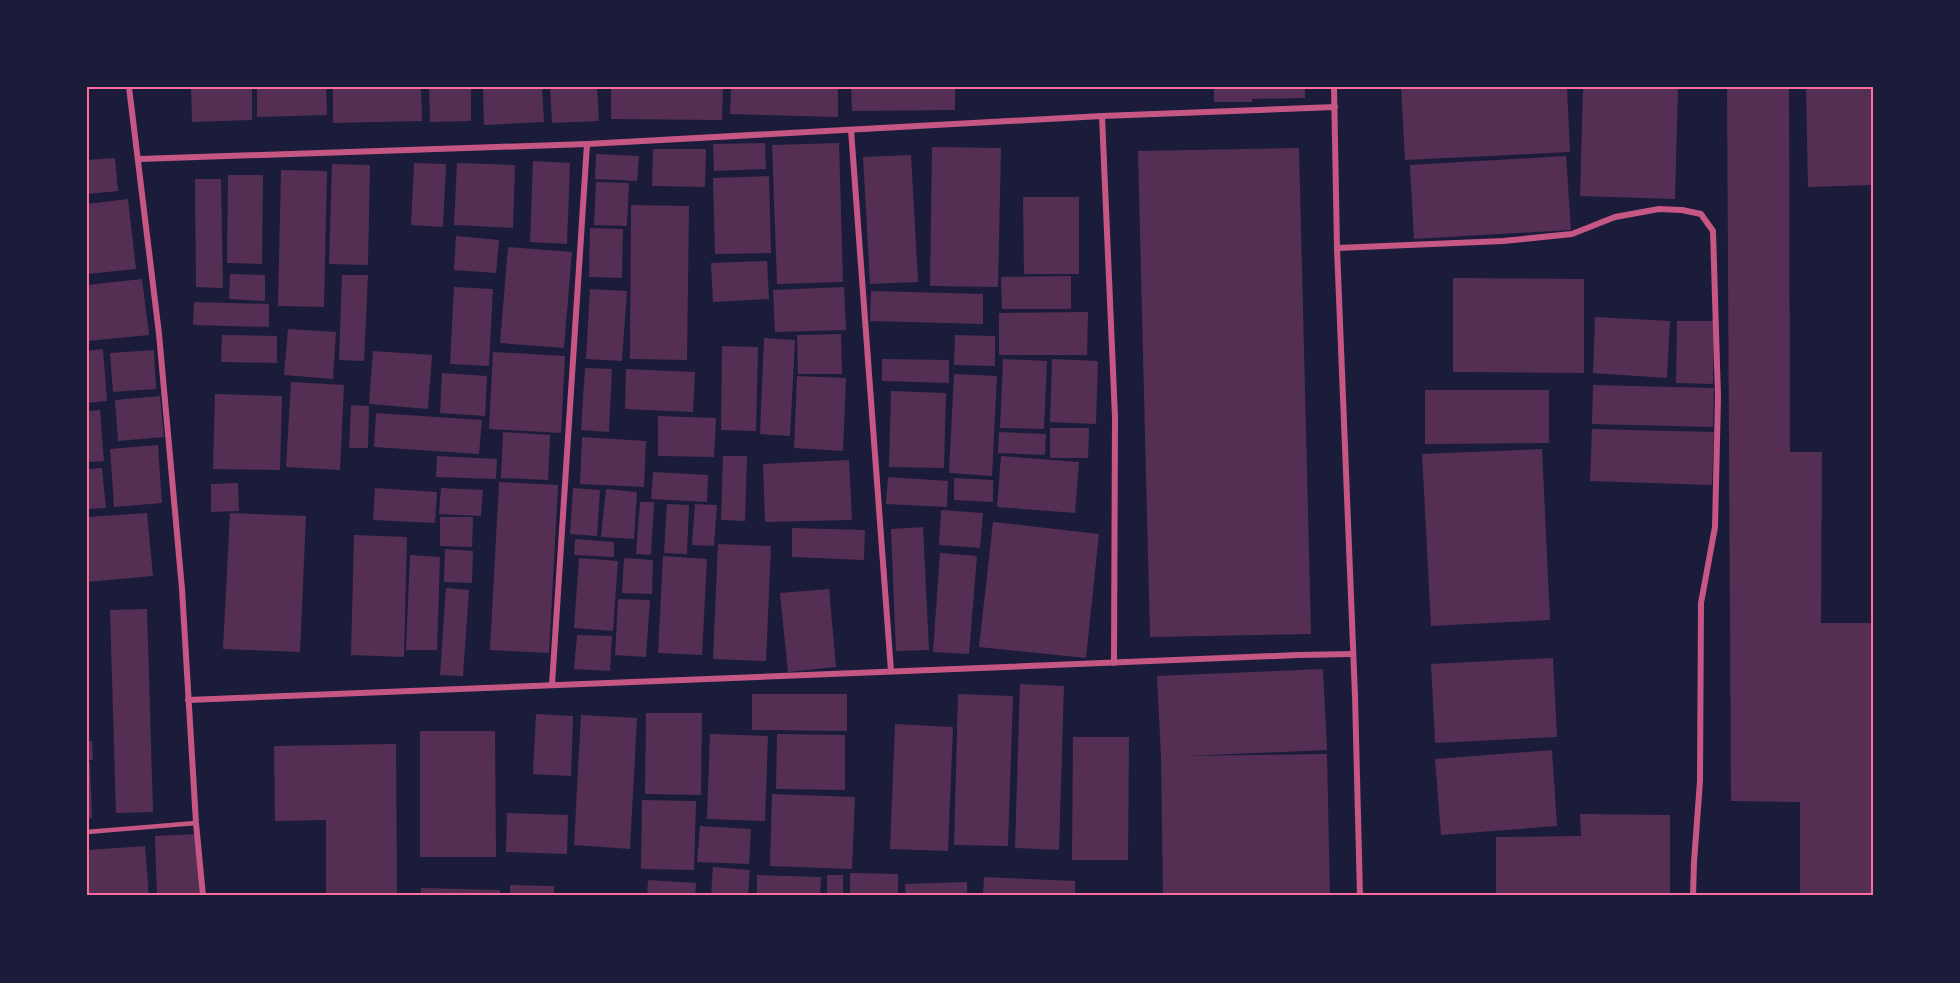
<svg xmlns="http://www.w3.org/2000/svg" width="1960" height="983" viewBox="0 0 1960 983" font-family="Commissioner,sans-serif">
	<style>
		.building { fill: #542f53 }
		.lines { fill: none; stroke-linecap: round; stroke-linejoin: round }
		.service { stroke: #c65784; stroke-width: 4.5 }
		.minor { stroke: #c65784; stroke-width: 6 }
		.neatline { fill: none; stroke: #ff6b9d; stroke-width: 2 }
	</style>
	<rect width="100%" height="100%" fill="#1b1b3a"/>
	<g class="building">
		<polygon points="191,87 252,87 252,120 192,122"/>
		<polygon points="257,87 326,87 327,115 257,117"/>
		<polygon points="333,87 421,87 422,121 333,123"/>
		<polygon points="429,87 471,87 471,121 430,122"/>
		<polygon points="483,87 542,87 544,122 484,125"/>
		<polygon points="550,87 597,87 599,121 552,123"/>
		<polygon points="611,87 723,87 722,120 611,119"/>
		<polygon points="731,87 838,87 838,117 730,114"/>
		<polygon points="851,87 955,87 955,110 852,111"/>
		<polygon points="1214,87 1305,87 1305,98 1252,99 1252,102 1214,102"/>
		<polygon points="1401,87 1567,87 1570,152 1405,160"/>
		<polygon points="1583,87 1678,87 1675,199 1580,196"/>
		<polygon points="1727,87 1789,87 1790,452 1822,452 1821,623 1873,623 1873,896 1800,896 1800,802 1731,801"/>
		<polygon points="1806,87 1873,87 1873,185 1808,187"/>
		<polygon points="765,143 766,169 714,171 713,144"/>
		<polygon points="839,143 843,282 777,284 772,145"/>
		<polygon points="932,147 1001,148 998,287 930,286"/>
		<polygon points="1299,148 1311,634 1150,637 1138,151"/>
		<polygon points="653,149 706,149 705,187 652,186"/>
		<polygon points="596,154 639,156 637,181 595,179"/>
		<polygon points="911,155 918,282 870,284 863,157"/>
		<polygon points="1566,156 1571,230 1414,239 1410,165"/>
		<polygon points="115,158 118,191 87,194 87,160"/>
		<polygon points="533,161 570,163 567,244 530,242"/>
		<polygon points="414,163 446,164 443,227 411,225"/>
		<polygon points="457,163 515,165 513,228 454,225"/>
		<polygon points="332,164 370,165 368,265 329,264"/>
		<polygon points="281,170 327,171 324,307 278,306"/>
		<polygon points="228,175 263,175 262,264 227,263"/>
		<polygon points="769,176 771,253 715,254 713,178"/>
		<polygon points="195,179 221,179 223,288 196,287"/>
		<polygon points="596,182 629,183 627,226 594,225"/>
		<polygon points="1023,197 1079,197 1079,274 1024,274"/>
		<polygon points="128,199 136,269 87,274 87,204"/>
		<polygon points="631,205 689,206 687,360 630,359"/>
		<polygon points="590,228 623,229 622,278 589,277"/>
		<polygon points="456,236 499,240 496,273 454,270"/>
		<polygon points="508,247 572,252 564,348 500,343"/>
		<polygon points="767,261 769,299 713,302 711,263"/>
		<polygon points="230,274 265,275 265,301 229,299"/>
		<polygon points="342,275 368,275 364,361 339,360"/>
		<polygon points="1071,276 1071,309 1002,309 1001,277"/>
		<polygon points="1453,278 1584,279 1584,373 1453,372"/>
		<polygon points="142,279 149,335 87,341 87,285"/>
		<polygon points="454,287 493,289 489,366 450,364"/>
		<polygon points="844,287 846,330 775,332 773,290"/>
		<polygon points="590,289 627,291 622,361 586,359"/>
		<polygon points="871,291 983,294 983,324 870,321"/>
		<polygon points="194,302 269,304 269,327 193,325"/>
		<polygon points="1088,312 1087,355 999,355 999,313"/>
		<polygon points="1595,317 1670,321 1667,378 1593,373"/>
		<polygon points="1677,321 1714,321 1713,384 1676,383"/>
		<polygon points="288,329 336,332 333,379 284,375"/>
		<polygon points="841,334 842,374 798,374 797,335"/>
		<polygon points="222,335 277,336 277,363 221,362"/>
		<polygon points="955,335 995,336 995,366 954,365"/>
		<polygon points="764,338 795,340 790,436 760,434"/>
		<polygon points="722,346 758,347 756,431 721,430"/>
		<polygon points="103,349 107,401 87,403 87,351"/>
		<polygon points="154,350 156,389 113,392 110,353"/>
		<polygon points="373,351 432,355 428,409 369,404"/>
		<polygon points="493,352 565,356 561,433 489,429"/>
		<polygon points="882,359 949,360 949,383 882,381"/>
		<polygon points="1003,359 1047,361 1044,429 1000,428"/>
		<polygon points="1052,359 1098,361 1096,424 1050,422"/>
		<polygon points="585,368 612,369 609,432 581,430"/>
		<polygon points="626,369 695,372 693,412 625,409"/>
		<polygon points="442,373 487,376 485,416 440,413"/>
		<polygon points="954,374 997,376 992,476 949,473"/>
		<polygon points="797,376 846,378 843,451 794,448"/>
		<polygon points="291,382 344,385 340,470 286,467"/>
		<polygon points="1593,385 1714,388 1713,427 1592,424"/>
		<polygon points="1425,390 1549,390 1549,443 1425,444"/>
		<polygon points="891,391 946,393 944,468 889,467"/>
		<polygon points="215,394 282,396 280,470 213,469"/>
		<polygon points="160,396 164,437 118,441 115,400"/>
		<polygon points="351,405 369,406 368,448 349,448"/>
		<polygon points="100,410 104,461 87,462 87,411"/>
		<polygon points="376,413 482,420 479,454 374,447"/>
		<polygon points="658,416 716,418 714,457 658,456"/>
		<polygon points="1050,428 1089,428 1088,458 1050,458"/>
		<polygon points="1592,429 1714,432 1712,485 1590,481"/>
		<polygon points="503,432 550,435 548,480 501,478"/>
		<polygon points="999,432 1046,434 1045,455 998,453"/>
		<polygon points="582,437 646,441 644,487 580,484"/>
		<polygon points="158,445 162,503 114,507 110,449"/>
		<polygon points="1542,449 1550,620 1431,626 1422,454"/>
		<polygon points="437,456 497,459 496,479 436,477"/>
		<polygon points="723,456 747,456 745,521 721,520"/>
		<polygon points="1001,456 1079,462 1075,513 997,507"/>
		<polygon points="849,460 852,520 765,522 763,464"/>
		<polygon points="102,468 106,508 87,509 87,469"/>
		<polygon points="653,472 708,475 707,502 651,499"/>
		<polygon points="888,477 948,481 947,507 886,504"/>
		<polygon points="954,478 993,480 993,502 954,500"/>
		<polygon points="499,482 558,485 549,653 490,650"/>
		<polygon points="238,483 239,511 211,512 211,484"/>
		<polygon points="375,488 437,492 435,523 373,520"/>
		<polygon points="441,488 483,490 481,516 439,514"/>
		<polygon points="573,488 600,490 597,536 570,534"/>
		<polygon points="606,489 637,492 634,539 601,537"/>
		<polygon points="640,502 654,502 651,555 636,554"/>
		<polygon points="667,504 689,505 687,554 664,553"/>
		<polygon points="695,504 717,505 714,546 692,545"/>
		<polygon points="941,510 983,513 980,548 939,545"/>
		<polygon points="147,513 153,576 87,582 87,517"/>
		<polygon points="230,513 306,516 300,652 223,649"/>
		<polygon points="440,517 473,517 472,547 440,546"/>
		<polygon points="993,522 1099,534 1086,658 979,647"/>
		<polygon points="923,527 929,650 896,651 891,529"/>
		<polygon points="792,528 865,530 864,560 792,557"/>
		<polygon points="354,535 407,537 404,657 351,655"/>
		<polygon points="575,539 614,542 614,557 574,555"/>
		<polygon points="718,544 771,546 766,661 713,659"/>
		<polygon points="445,549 473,551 472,583 444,582"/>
		<polygon points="940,553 977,556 969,654 933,652"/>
		<polygon points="410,555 440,557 437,650 406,650"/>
		<polygon points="663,556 707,559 702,655 658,653"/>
		<polygon points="579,558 618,561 613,631 574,628"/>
		<polygon points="624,558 653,560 652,594 622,593"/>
		<polygon points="446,588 469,590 463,676 440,675"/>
		<polygon points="829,589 836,667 788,672 780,593"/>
		<polygon points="618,599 650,600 646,657 615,655"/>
		<polygon points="147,609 153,812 116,813 110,610"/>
		<polygon points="577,635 612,636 610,671 574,669"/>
		<polygon points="1553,658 1557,737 1435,743 1431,664"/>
		<polygon points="1323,669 1327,750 1186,756 1327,754 1330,896 1163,896 1161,757 1157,676"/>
		<polygon points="1020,684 1064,686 1059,850 1015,848"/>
		<polygon points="752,694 847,694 847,731 752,730"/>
		<polygon points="958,694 1013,696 1008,846 954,845"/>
		<polygon points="646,713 702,713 701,795 645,794"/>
		<polygon points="536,714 573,716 571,776 533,774"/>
		<polygon points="581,715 637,718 630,849 574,845"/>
		<polygon points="895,724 953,727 948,851 890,849"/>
		<polygon points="420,731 495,731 496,857 420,857"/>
		<polygon points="710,734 768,736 765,821 707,819"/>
		<polygon points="777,734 845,735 845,790 776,789"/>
		<polygon points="1073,737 1129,737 1128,860 1072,860"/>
		<polygon points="87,741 92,741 93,760 87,760"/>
		<polygon points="396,744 397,896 326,896 326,820 275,821 274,746"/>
		<polygon points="1552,750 1557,826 1441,835 1435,759"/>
		<polygon points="90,762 92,818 87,819 87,763"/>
		<polygon points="772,794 855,797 852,869 770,866"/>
		<polygon points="642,800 696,801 694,870 641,869"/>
		<polygon points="507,813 568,815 567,854 506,852"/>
		<polygon points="1580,814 1670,815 1670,896 1496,896 1496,837 1581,836"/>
		<polygon points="700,826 751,829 749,864 697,862"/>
		<polygon points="197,834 200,896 157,896 155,836"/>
		<polygon points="145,846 149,896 87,896 87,850"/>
		<polygon points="713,867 750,870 748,896 711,896"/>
		<polygon points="850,873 898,874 898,896 850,896"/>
		<polygon points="757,875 821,877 820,896 757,896"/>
		<rect x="827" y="875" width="16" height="21"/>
		<polygon points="984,877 1075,881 1075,896 983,896"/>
		<polygon points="648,880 696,883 695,896 647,896"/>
		<polygon points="967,882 967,896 906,896 905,884"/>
		<polygon points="510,885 554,886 554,896 510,896"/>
		<polygon points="421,888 500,890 500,896 421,896"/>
	</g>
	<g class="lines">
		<polyline class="service" points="87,832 196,823"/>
		<g class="minor">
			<polyline points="129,87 159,334 182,589 196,823 203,896"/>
			<polyline points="1334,87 1337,248 1355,696 1360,896"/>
			<polyline points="1102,116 1115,417 1114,663"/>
			<polyline points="851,130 891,671"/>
			<polyline points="139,159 587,144 1102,116 1335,107"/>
			<polyline points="1337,248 1503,241 1572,234 1615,217 1659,209 1682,210 1701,214 1713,231 1718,397 1715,527 1701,603 1700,781 1694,862 1693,896"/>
			<polyline points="552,685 587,144"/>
			<polyline points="188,700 1299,655 1353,654"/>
		</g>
	</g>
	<rect width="1960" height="983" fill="none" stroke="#1b1b3a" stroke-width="177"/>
	<rect x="88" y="88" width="1784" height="806" class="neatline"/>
</svg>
